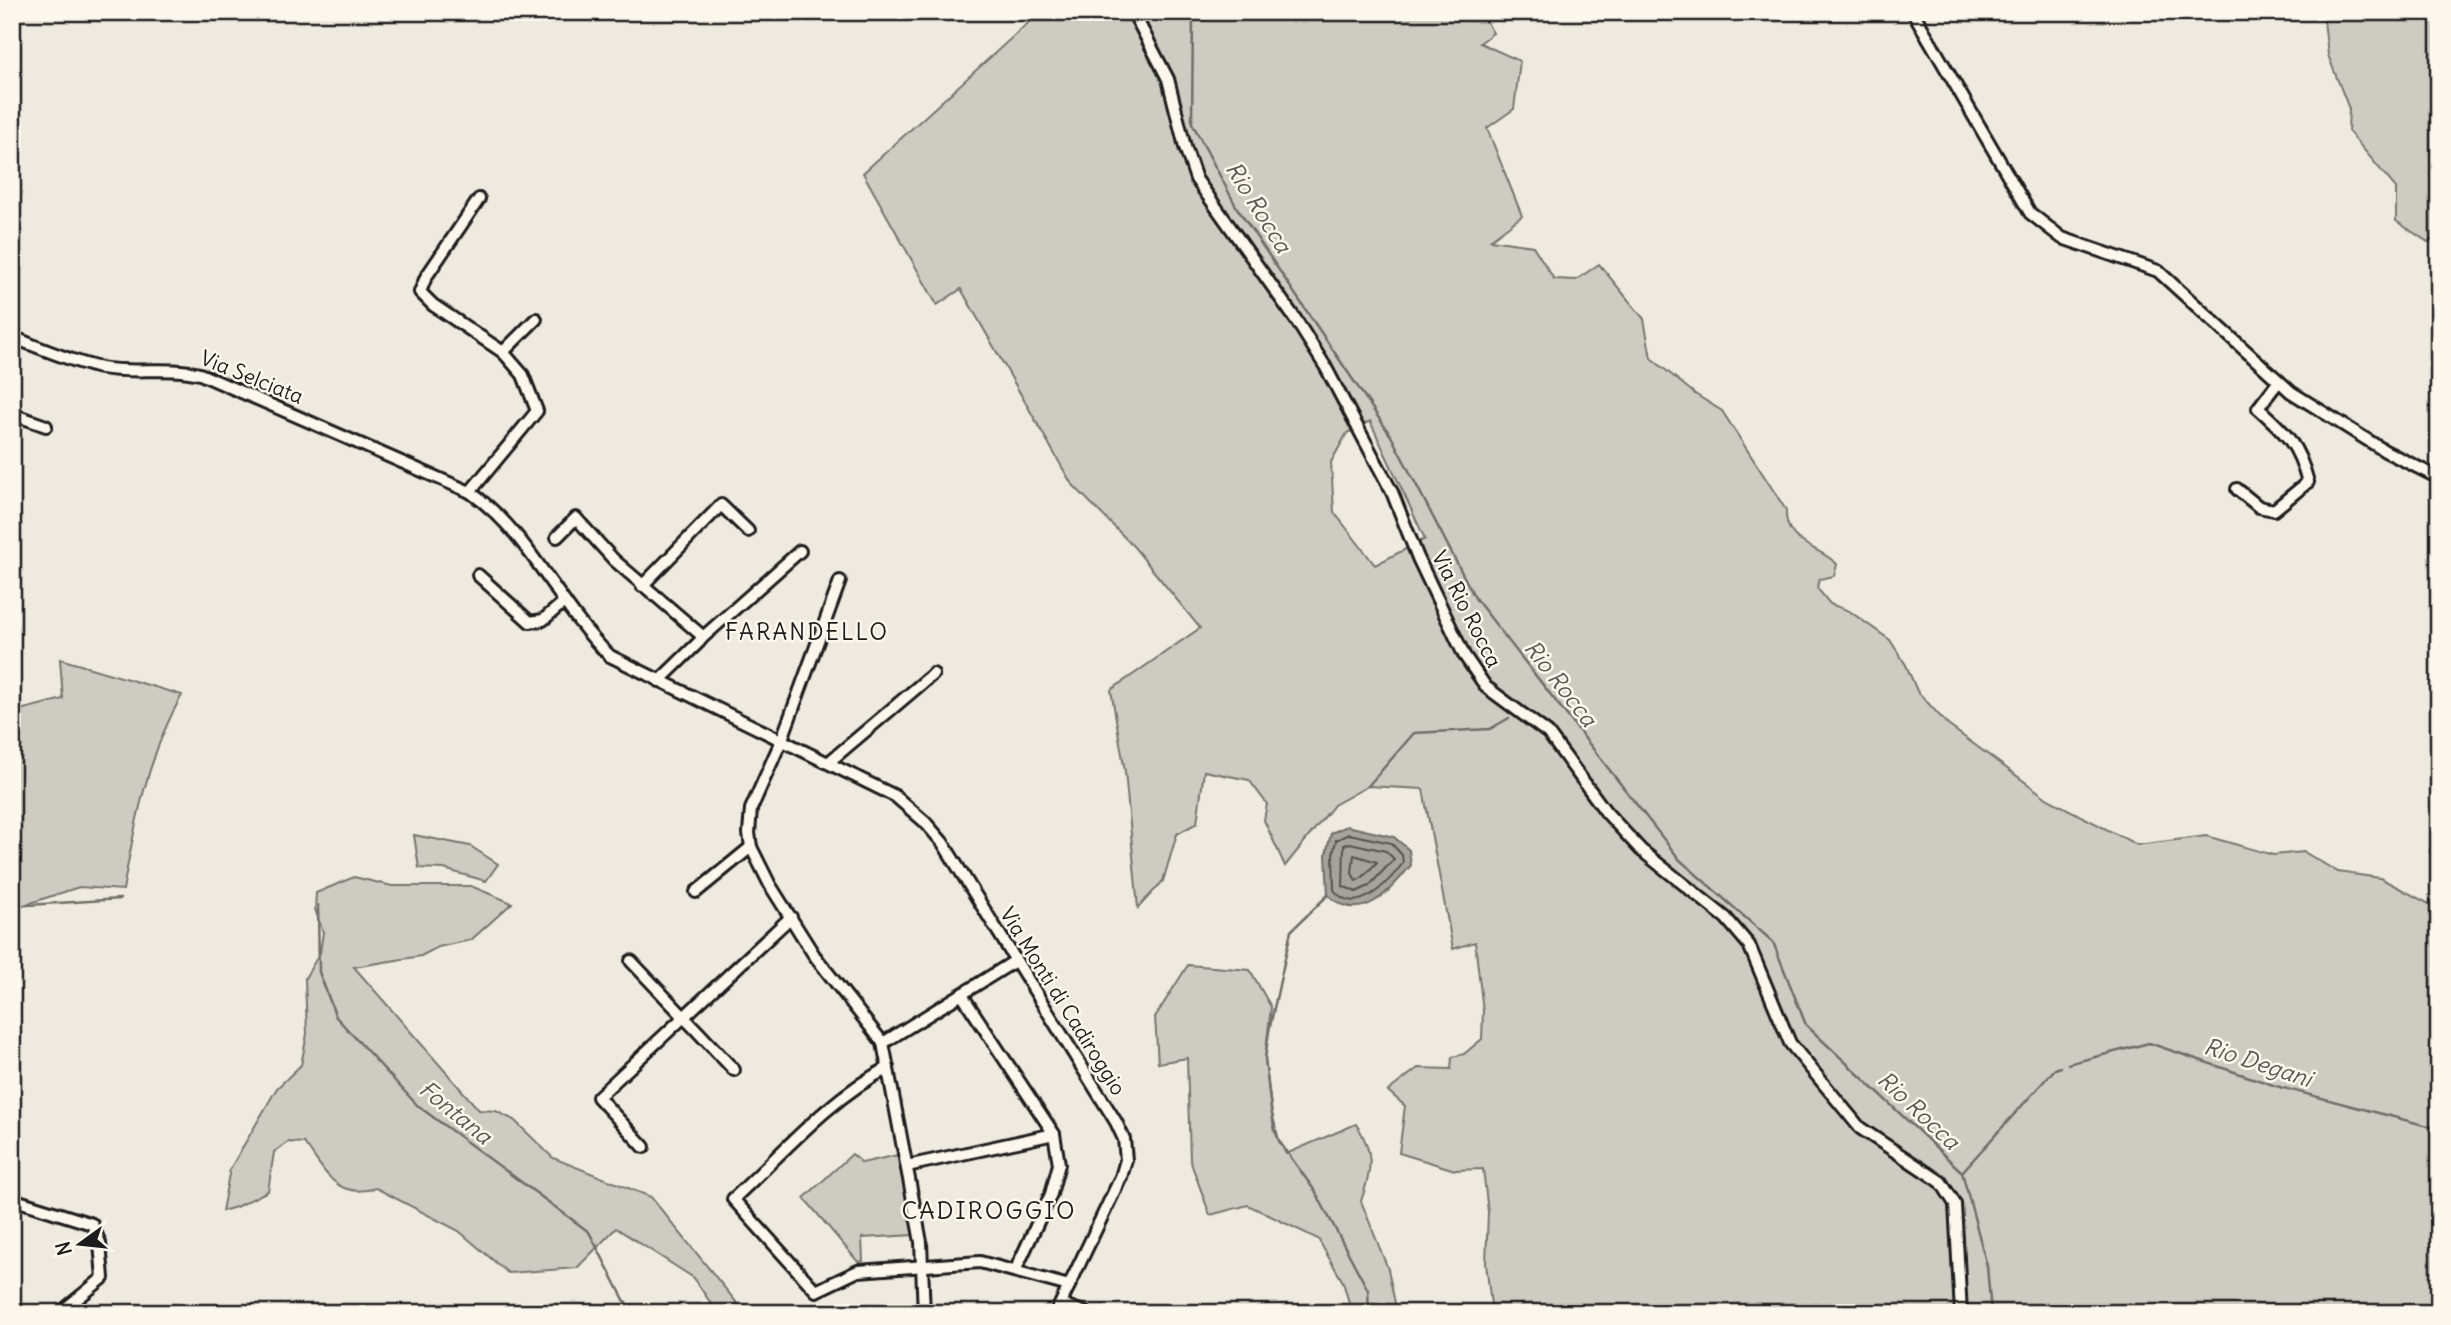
<svg xmlns="http://www.w3.org/2000/svg" width="2451" height="1325" viewBox="0 0 2451 1325" font-family="Delius,sans-serif">
	<style>
		.green { fill: #ceccc2; stroke: #75746f; stroke-width: 2; fill-rule: evenodd }
		.water { fill: #a6a39d; stroke: #6f6d69; stroke-width: 2 }
		.lines { fill: none; stroke-linecap: round; stroke-linejoin: round }
		.shore { stroke: #535250; stroke-width: 2 }
		.stream { stroke: #6f6d69; stroke-width: 2.5 }
		.street-casing { stroke: #1c1c1c; stroke-width: 16 }
		.street { stroke: #fbf7ec; stroke-width: 10 }
		.labels { text-anchor: middle; dominant-baseline: central; stroke-width: 5; stroke-linejoin: round; paint-order: stroke }
		.street-label { font-size: 21px; fill: #1c1c1c; stroke: #fbf7ec }
		.water-label { font-size: 23px; font-style: italic; fill: #5a5956; stroke: #fbf7ec }
		.neighbourhood-label { font-size: 23px; letter-spacing: 2px; fill: #1c1c1c; stroke: #fbf7ec }
		.quarter-label { font-size: 24px; letter-spacing: 2px; fill: #1c1c1c; stroke: #fbf7ec }
	</style>
	<rect width="100%" height="100%" fill="#eeeadf"/>
	<filter id="ink" filterUnits="userSpaceOnUse"><feTurbulence type="fractalNoise" baseFrequency=".0143" numOctaves="2"/><feDisplacementMap in="SourceGraphic" scale="14" xChannelSelector="R" yChannelSelector="G"/><feConvolveMatrix kernelMatrix="1 2 1 2 8 2 1 2 1" color-interpolation-filters="sRGB"/></filter>
	<g filter="url(#ink)">
		<g class="green">
			<path d="M 1040,12 L 1481,12 L 1493,33 L 1480,43 L 1520,61 L 1514,109 L 1487,128 L 1522,216 L 1490,240 L 1533,246 L 1554,279 L 1576,280 L 1599,264 L 1644,319 L 1651,358 L 1695,394 L 1722,411 L 1786,510 C 1784,544 1817,545 1837,564 L 1834,576 L 1819,579 L 1817,588 L 1830,604 L 1849,611 L 1890,640 L 1906,665 L 1917,691 L 1948,725 L 2048,799 L 2137,845 L 2206,836 L 2273,855 L 2304,852 L 2338,872 L 2380,878 L 2439,909 L 2439,1313 L 1492,1313 L 1486,1263 L 1488,1212 L 1483,1169 L 1455,1170 L 1399,1153 L 1405,1106 L 1388,1091 L 1418,1068 L 1451,1069 L 1452,1057 L 1464,1054 L 1482,1039 L 1483,1011 L 1475,942 L 1453,949 L 1423,789 L 1368,786 L 1334,805 L 1285,866 L 1264,820 L 1267,804 L 1249,780 L 1204,771 L 1197,823 L 1177,834 L 1163,881 L 1138,908 L 1125,772 L 1111,690 L 1200,628 L 1134,547 L 1071,483 L 961,289 L 937,305 L 863,173 ZM 1370,421 L 1425,539 L 1375,565 L 1334,512 L 1331,462 L 1347,433 Z"/>
			<polygon points="2323,12 2439,12 2439,237 2428,242 2396,221 2396,188 2348,131 2349,109 2328,55"/>
			<path d="M 60,659 L 182,695 C 148,754 135,823 123,890 L 79,887 L 12,909 L 12,712 L 63,699 Z"/>
			<polygon points="414,835 470,846 498,864 486,881 444,869 419,868"/>
			<path d="M 354,877 L 392,886 L 471,886 L 512,903 L 471,940 L 438,947 L 421,956 L 354,967 L 479,1110 L 496,1111 L 514,1120 L 553,1158 L 651,1197 L 745,1313 L 717,1313 L 694,1278 L 616,1228 L 577,1268 L 508,1273 L 459,1231 L 376,1188 C 335,1200 326,1171 304,1143 L 288,1142 L 274,1152 L 268,1191 L 236,1207 L 222,1211 L 230,1169 L 277,1088 L 301,1065 L 307,1034 L 305,978 L 320,953 L 323,932 L 315,909 L 316,893 Z"/>
			<path d="M 1188,965 L 1250,970 L 1271,1007 L 1265,1059 L 1274,1130 L 1286,1154 L 1356,1124 C 1375,1152 1372,1170 1361,1201 L 1388,1269 L 1397,1313 L 1352,1313 L 1343,1282 L 1318,1239 L 1248,1205 L 1210,1215 L 1190,1160 L 1187,1058 L 1158,1063 L 1155,1017 Z"/>
			<polygon points="852,1154 862,1163 898,1155 914,1235 862,1238 863,1261 858,1262 804,1198"/>
		</g>
		<path class="water" d="M 1347,826 L 1394,837 L 1409,850 L 1411,865 C 1389,892 1361,926 1328,895 L 1326,854 L 1331,833 Z"/>
		<g class="lines">
			<g class="shore">
				<path d="M 1349,834 L 1391,843 L 1402,855 L 1403,863 C 1389,882 1356,919 1334,890 L 1333,855 L 1336,840 Z"/>
				<polygon points="1350,843 1386,851 1394,859 1369,886 1356,892 1343,886 1344,845"/>
				<polygon points="1354,855 1377,862 1363,877 1356,881 1352,873"/>
			</g>
			<g class="stream">
				<polyline points="1193,12 1192,123 1237,208 1391,436 1475,598 1680,860 1773,942 1806,1025 1962,1172 1987,1266 1991,1313"/>
				<polyline points="1368,786 1414,733 1490,729 1509,718"/>
				<polyline points="1328,895 1291,931 1269,1031 1265,1059 1271,1110 1279,1141 1315,1191 1368,1290 1369,1313"/>
				<polyline points="318,905 319,972 336,1017 418,1106 589,1232 631,1313"/>
				<polyline points="12,906 120,899"/>
				<polyline points="2068,1064 2149,1043 2276,1086 2439,1129"/>
				<polyline points="1962,1172 2055,1069 2061,1067"/>
			</g>
			<g class="street-casing">
				<g id="street">
					<polyline points="1133,12 1168,79 1185,147 1196,179 1296,320 1325,366 1392,492 1418,558 1464,655 1486,687 1548,733 1606,812 1641,850 1726,918 1749,945 1790,1043 1860,1128 1941,1182 1955,1204 1961,1313"/>
					<polyline points="1913,12 2030,213 2062,238 2158,271 2291,392 2385,451 2439,478"/>
					<polyline points="479,199 426,277 420,292 433,305 503,352"/>
					<path d="M 12,337 C 41,348 72,362 101,368 C 134,374 167,366 200,374 L 470,492 C 533,536 556,605 610,656 L 895,796 L 925,822 L 943,843 L 1116,1122 L 1124,1139 L 1126,1160 L 1121,1177 L 1056,1313"/>
					<polyline points="12,414 46,426"/>
					<path d="M 2237,489 L 2259,507 L 2274,510 L 2308,482 C 2298,444 2286,433 2258,408 L 2279,381"/>
					<polyline points="470,492 537,411 523,375 503,352 536,319"/>
					<polyline points="557,537 576,518 614,560 700,634 702,638 699,642 659,681"/>
					<polyline points="478,575 530,622 543,620 564,602"/>
					<polyline points="840,581 782,739 751,809 749,833 751,847 770,885 814,955 883,1043 921,1242 924,1313"/>
					<polyline points="642,586 721,505 748,531"/>
					<polyline points="702,638 800,551"/>
					<polyline points="829,762 933,674"/>
					<polyline points="2437,851 2439,853"/>
					<polyline points="696,892 751,847"/>
					<polyline points="631,961 734,1070"/>
					<polyline points="962,995 1054,1134 1059,1164 1051,1194 1016,1269"/>
					<polyline points="883,1043 1015,961"/>
					<path d="M 888,1068 C 829,1098 781,1155 733,1199 L 816,1291 L 858,1271 L 980,1262 L 1069,1286"/>
					<polyline points="644,1147 598,1097 791,917"/>
					<polyline points="907,1166 1054,1134"/>
					<polyline points="12,1199 92,1224 100,1243 103,1278 60,1313"/>
					<polyline points="1061,1304 1086,1313"/>
				</g>
			</g>
			<use href="#street" class="street"/>
		</g>
	</g>
	<g class="labels">
		<g class="street-label">
			<text transform="translate(252 377) rotate(22)">Via Selciata</text>
			<text transform="translate(1467 609) rotate(63)">Via Rio Rocca</text>
			<text transform="translate(1063 1001) rotate(58)">Via Monti di Cadiroggio</text>
		</g>
		<g class="water-label">
			<text transform="translate(1259 207) rotate(58)">Rio Rocca</text>
			<text transform="translate(1561 683) rotate(52)">Rio Rocca</text>
			<text transform="translate(2258 1062) rotate(18)">Rio Degani</text>
			<text transform="translate(1919 1110) rotate(43)">Rio Rocca</text>
			<text transform="translate(456 1112) rotate(39)">Fontana</text>
		</g>
		<g class="neighbourhood-label">
			<text x="807" y="631">FARANDELLO</text>
		</g>
		<g class="quarter-label">
			<text x="989" y="1210">CADIROGGIO</text>
		</g>
	</g>
	<rect width="2451" height="1325" fill="none" stroke="#fbf7ec" stroke-width="42"/>
	<rect x="21" y="21" width="2409" height="1283" fill="none" stroke="#1c1c1c" stroke-width="2.5" filter="url(#ink)"/>
	<g transform="translate(80 1244) rotate(255)" stroke="#fbf7ec" stroke-width="5" paint-order="stroke">
	<path d="M0-5L12 26L0 18L-12 26Z" fill="#1c1c1c"/>
	<text y="-10" font-size="19" font-weight="bold" text-anchor="middle" fill="#1c1c1c">N</text>
	</g>
</svg>
